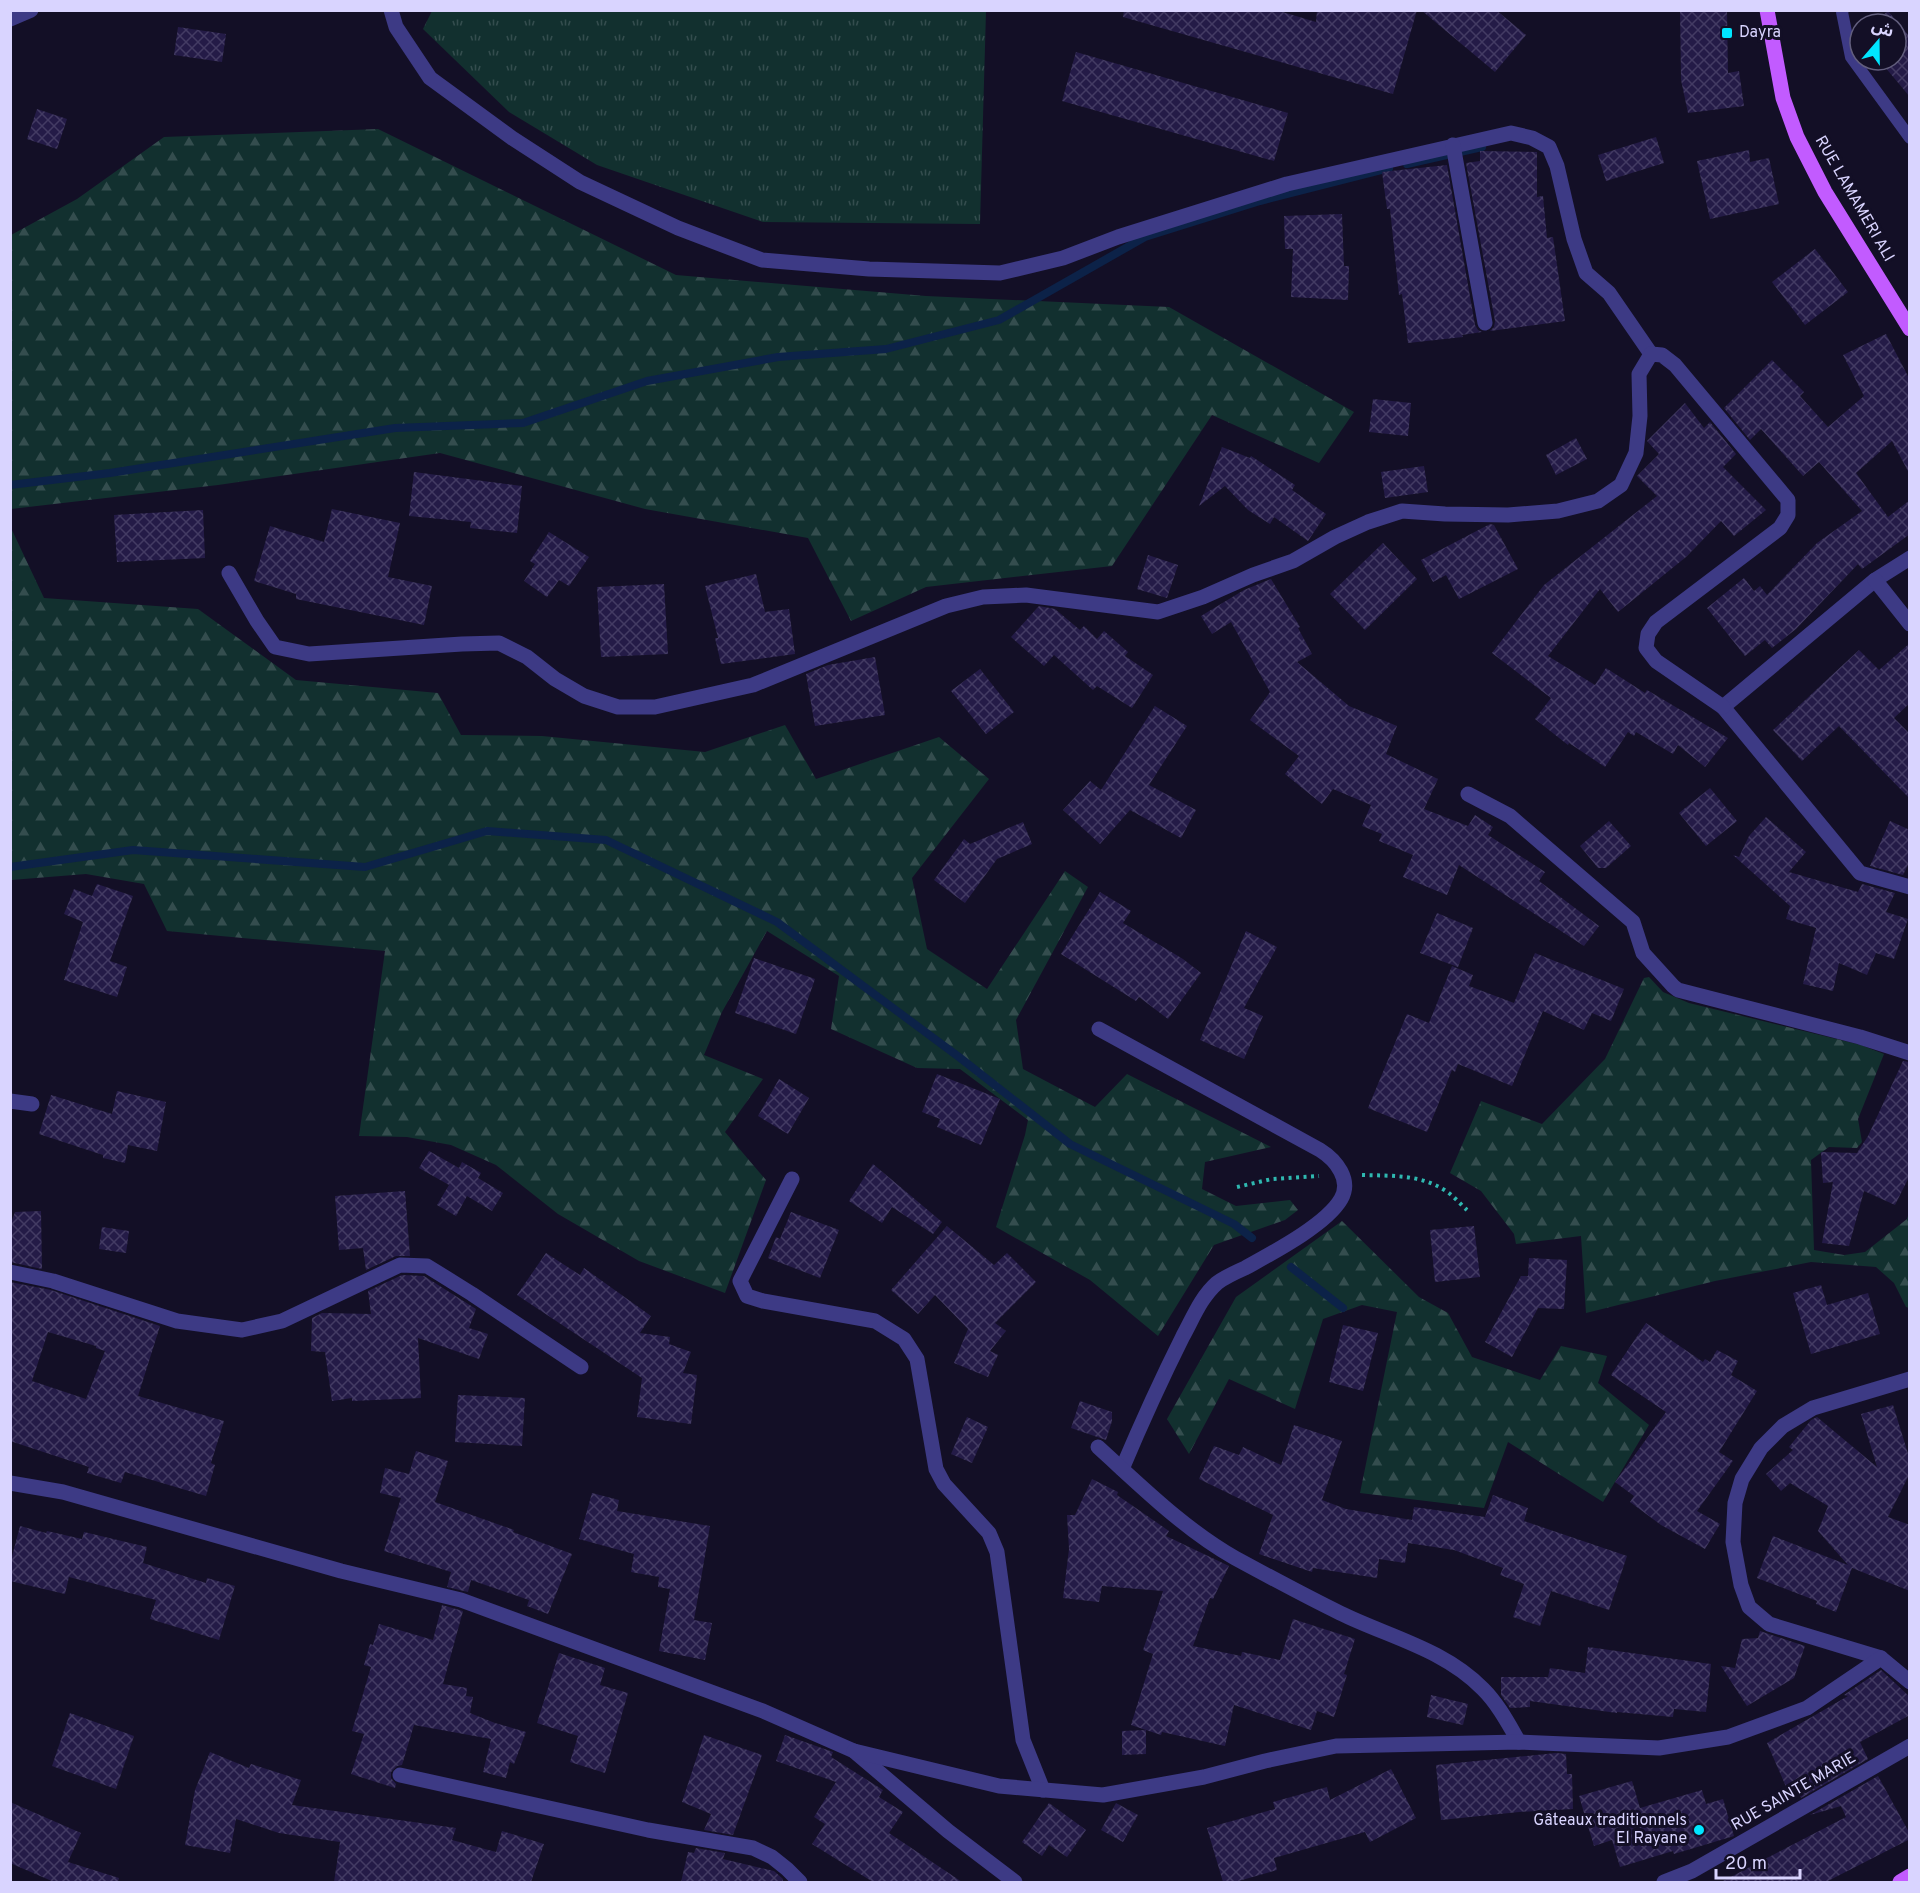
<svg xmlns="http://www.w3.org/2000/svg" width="1920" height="1893" viewBox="0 0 1920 1893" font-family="Overpass,'Noto Sans Arabic',sans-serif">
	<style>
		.grass { fill: url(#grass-tufts) }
		.forest { fill: url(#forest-firs) }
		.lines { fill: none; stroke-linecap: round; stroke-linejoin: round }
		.stream { stroke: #0c2248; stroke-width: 8 }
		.building { fill: url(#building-cross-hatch); fill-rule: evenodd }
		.path { stroke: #2fb8b0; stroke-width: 4; stroke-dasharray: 3 4.5; stroke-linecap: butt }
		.lane { stroke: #3d3a85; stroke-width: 12 }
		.street { stroke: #3d3a85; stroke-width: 15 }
		.primary { stroke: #c25bff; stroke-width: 15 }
		.poi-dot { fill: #00e5ff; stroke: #130f26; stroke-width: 2 }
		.labels { text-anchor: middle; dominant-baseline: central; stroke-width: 6; stroke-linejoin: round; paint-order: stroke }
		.poi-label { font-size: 16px; fill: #d9d4ff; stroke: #130f26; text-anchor: start }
		.street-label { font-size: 16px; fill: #d9d4ff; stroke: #130f26 }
	</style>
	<defs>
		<pattern id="grass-tufts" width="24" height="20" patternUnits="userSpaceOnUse" patternTransform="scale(1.5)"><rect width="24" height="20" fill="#12302f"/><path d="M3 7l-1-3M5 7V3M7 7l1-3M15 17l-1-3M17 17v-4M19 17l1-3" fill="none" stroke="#344d4e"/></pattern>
		<pattern id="forest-firs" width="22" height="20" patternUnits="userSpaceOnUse" patternTransform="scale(1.5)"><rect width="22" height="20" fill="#12302f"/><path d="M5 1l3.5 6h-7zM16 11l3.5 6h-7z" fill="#344d4e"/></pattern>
		<pattern id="building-cross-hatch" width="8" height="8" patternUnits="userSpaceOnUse" patternTransform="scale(1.5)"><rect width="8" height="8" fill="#241b47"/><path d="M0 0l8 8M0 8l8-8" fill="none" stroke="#433b63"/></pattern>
	</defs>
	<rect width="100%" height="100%" fill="#130f26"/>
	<polygon class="grass" points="432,11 986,11 980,224 763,222 597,165 509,112 423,29"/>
	<g class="forest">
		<polygon points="378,129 676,275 926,296 1169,307 1354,412 1319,463 1212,415 1112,566 926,587 851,621 808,538 645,509 440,453 218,485 11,509 11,235 77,199 164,137"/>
		<polygon points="11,528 44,598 198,609 296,680 438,693 461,735 542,736 705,752 785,725 816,779 939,737 989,779 912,878 927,949 987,989 1065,871 1088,887 1016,1020 1023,1069 1095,1107 1127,1074 1271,1147 1205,1162 1202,1189 1236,1206 1290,1200 1298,1210 1285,1220 1214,1245 1158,1336 1090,1280 996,1227 1025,1135 1028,1120 960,1069 917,1068 831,1029 839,976 767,931 722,1012 704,1055 763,1079 725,1132 766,1180 725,1293 639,1261 558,1214 496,1165 451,1145 407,1137 359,1136 385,951 167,931 144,884 86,874 11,880"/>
		<polygon points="1649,977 1663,992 1689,1003 1861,1045 1884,1054 1858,1119 1862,1142 1857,1148 1829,1147 1811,1160 1814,1250 1844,1255 1865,1252 1907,1219 1909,1213 1909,1308 1906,1307 1894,1283 1876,1267 1811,1262 1715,1281 1586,1313 1581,1236 1516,1244 1514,1234 1481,1191 1450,1173 1481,1101 1542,1124 1605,1059 1644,978"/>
		<polygon points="1342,1221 1419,1297 1448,1313 1472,1357 1540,1380 1561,1346 1607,1356 1598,1383 1649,1425 1603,1502 1508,1442 1484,1508 1360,1493 1397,1312 1362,1305 1323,1319 1295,1409 1229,1379 1189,1454 1167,1419 1236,1297"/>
	</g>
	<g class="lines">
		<g class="stream">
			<polyline points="1407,164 1482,147"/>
			<polyline points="10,485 110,473 395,428 523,423 647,381 778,357 886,349 999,320 1145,237 1260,201 1389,168"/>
			<polyline points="10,867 133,850 365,867 487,831 606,840 777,922 959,1057 1070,1144 1234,1224 1252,1238"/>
			<polyline points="1291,1267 1343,1308"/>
		</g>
	</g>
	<g class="building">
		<polygon points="1124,10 1276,10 1316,22 1317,10 1417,10 1393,94 1123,17"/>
		<polygon points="1421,10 1496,10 1526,35 1495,72"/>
		<polygon points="1680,10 1727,10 1728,73 1739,71 1744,106 1688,113 1681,80"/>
		<polygon points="1888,11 1910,37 1910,97 1879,60 1896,60 1896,24 1872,24"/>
		<polygon points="178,27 226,34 222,62 174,55"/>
		<polygon points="1076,52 1288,113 1274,161 1062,101"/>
		<polygon points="37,109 67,119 57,149 27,139"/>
		<polygon points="1656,137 1664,163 1606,181 1598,155"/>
		<polygon points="1749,150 1750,162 1769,158 1779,204 1710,219 1697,161"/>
		<polygon points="1480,151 1537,152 1537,197 1543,196 1547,238 1553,237 1565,321 1490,331 1494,327 1495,321 1466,163 1480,161"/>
		<polygon points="1447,165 1475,325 1478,330 1482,332 1462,335 1463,337 1408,343 1402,294 1399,295 1390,209 1387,209 1382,172"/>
		<polygon points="1342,214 1344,266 1349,266 1348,300 1291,297 1293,249 1285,249 1284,216"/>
		<polygon points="1815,249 1848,292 1805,325 1772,282"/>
		<polygon points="1886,334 1910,380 1910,475 1892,441 1856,473 1888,517 1910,500 1910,534 1862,569 1858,564 1796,629 1772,648 1765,640 1745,656 1707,608 1744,578 1754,591 1760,586 1767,595 1817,543 1862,511 1819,462 1803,476 1761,429 1750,440 1724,408 1772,360 1804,392 1800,396 1828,427 1864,396 1843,355"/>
		<polygon points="1373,399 1411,403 1408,436 1369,432"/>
		<polygon points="1685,403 1704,428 1710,422 1736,454 1723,467 1766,510 1734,536 1721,521 1686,557 1618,612 1600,589 1548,656 1595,685 1606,668 1645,693 1647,690 1728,738 1705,767 1678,745 1673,754 1636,732 1634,736 1628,732 1605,767 1569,743 1568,745 1535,719 1551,698 1492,653 1544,585 1657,496 1637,476 1659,454 1647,441"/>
		<polygon points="1576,438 1587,459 1556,475 1546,455"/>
		<polygon points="1222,447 1250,458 1251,456 1295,485 1292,490 1326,514 1308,541 1274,517 1270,524 1248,510 1225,486 1199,506"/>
		<polygon points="1424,466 1428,492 1385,498 1381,472"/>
		<polygon points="414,472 522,486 517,533 470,528 471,522 409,516"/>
		<polygon points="332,509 400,523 388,577 432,586 424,625 296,599 296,594 254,581 270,526 324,542"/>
		<polygon points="203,510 205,558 117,562 114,515"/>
		<polygon points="1490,524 1494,525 1518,569 1459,599 1446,575 1433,582 1421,560"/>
		<polygon points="549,532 589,557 569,586 559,580 547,597 524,581 535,564 530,561"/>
		<polygon points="1383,543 1417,579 1365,630 1330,594"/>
		<polygon points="1148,555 1178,565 1167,598 1137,589"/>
		<polygon points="756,574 765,612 789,609 795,654 721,664 715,638 718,638 705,586"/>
		<polygon points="1271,579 1300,627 1298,628 1312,654 1297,662 1349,706 1397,726 1386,754 1438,779 1424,809 1468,826 1475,815 1493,827 1488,835 1545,872 1539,881 1599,926 1584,946 1459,865 1447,895 1403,877 1413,855 1379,841 1382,834 1362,826 1371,805 1333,789 1322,804 1285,774 1299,756 1250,720 1270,692 1231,622 1212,634 1201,616 1244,590"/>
		<polygon points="664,584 668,654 601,657 597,587"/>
		<polygon points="1039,606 1055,609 1080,630 1084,626 1097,639 1104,631 1128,652 1125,656 1153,675 1132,708 1097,686 1093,690 1054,655 1044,666 1011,637"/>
		<polygon points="1910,643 1910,703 1894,718 1910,734 1910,799 1839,726 1802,761 1773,730 1859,650 1879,670"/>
		<polygon points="875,657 885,715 815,726 806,674 828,665"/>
		<polygon points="980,669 1014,712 986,734 951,691"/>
		<polygon points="1155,706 1187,726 1149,785 1196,810 1181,838 1130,810 1100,844 1063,810 1090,781 1101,790"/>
		<polygon points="1710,788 1737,821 1706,846 1679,813"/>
		<polygon points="1766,817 1806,852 1789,872 1858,892 1862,884 1895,893 1886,912 1908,919 1894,959 1876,953 1867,975 1839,963 1833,991 1803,984 1816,928 1786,919 1790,906 1733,855 1739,857 1749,836"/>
		<polygon points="1609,821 1631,846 1606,868 1598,868 1580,846"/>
		<polygon points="1890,821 1910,830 1910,861 1903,875 1870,866"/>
		<polygon points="1023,822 1032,844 997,859 965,903 934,880 964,839 970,844"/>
		<polygon points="97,884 133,896 110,961 127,967 117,997 64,980 83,922 64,914 74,889 92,896"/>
		<polygon points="1100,892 1131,911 1123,923 1183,959 1201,973 1168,1019 1139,997 1136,1001 1061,954"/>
		<polygon points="1437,913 1473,928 1458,967 1420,953"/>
		<polygon points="1246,931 1277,947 1244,1008 1263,1016 1244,1059 1200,1040"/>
		<polygon points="1535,953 1624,989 1611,1021 1592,1013 1584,1030 1543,1011 1512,1086 1458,1064 1455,1072 1452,1070 1427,1132 1368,1108 1407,1014 1429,1023 1452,966 1473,975 1469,986 1514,1003"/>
		<polygon points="754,958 815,979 796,1034 735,1013"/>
		<polygon points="1903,1061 1910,1062 1910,1175 1895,1205 1864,1191 1849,1246 1822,1243 1833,1182 1823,1183 1821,1152 1857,1153 1868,1136"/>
		<polygon points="937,1074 1000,1099 981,1145 937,1127 940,1119 922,1112"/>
		<polygon points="779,1079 809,1098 788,1134 758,1116"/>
		<polygon points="117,1091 166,1102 157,1151 128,1145 125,1163 103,1158 103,1155 39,1134 51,1095 112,1114"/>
		<polygon points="429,1151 459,1168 462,1162 481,1173 478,1178 503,1193 492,1211 467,1196 456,1216 437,1205 449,1185 419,1168"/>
		<polygon points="873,1164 942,1222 933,1234 892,1207 882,1223 849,1201"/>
		<polygon points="405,1191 410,1256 396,1256 366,1270 363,1248 339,1250 335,1196"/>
		<polygon points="41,1211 42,1269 10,1262 10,1225 15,1212"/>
		<polygon points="791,1212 839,1230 820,1278 768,1258 776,1237 780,1239"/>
		<polygon points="947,1226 994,1265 1007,1253 1036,1282 995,1323 1006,1331 990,1351 998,1355 988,1377 954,1363 968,1329 935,1295 918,1314 891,1290"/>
		<polygon points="1474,1226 1480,1277 1435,1282 1430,1230"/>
		<polygon points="102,1227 129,1231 126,1253 99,1249"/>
		<polygon points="546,1253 580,1275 584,1268 651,1316 640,1333 670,1337 669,1344 691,1352 683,1373 697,1375 691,1424 637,1417 642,1378 517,1295"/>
		<polygon points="1529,1258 1567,1260 1564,1309 1538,1308 1512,1357 1485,1342 1521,1276 1528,1276"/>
		<polygon points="402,1275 424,1276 476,1309 469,1328 488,1334 479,1359 418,1338 421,1398 352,1401 352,1398 332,1401 325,1352 311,1351 312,1318 322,1313 371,1314 368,1291"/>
		<path d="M 10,1282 L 51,1290 L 160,1326 L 138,1396 L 224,1421 L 211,1463 L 215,1465 L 206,1496 L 125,1472 L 121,1483 L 87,1473 L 89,1467 L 10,1441 ZM 48,1332 L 96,1346 L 96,1348 L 105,1351 L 86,1399 L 32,1381 Z"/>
		<polygon points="1821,1285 1827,1305 1868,1293 1880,1334 1811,1354 1793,1293"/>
		<polygon points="1646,1323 1703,1362 1705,1359 1710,1362 1717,1350 1738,1361 1731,1375 1757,1391 1719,1452 1733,1461 1697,1511 1720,1524 1705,1549 1661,1525 1630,1502 1634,1496 1615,1482 1666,1412 1611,1375"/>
		<polygon points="1343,1325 1378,1333 1363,1391 1329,1382"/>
		<polygon points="458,1395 525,1398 522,1446 455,1442"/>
		<polygon points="1080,1401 1112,1412 1112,1421 1106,1440 1071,1428"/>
		<polygon points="1893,1405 1910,1460 1910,1473 1888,1517 1910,1525 1910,1591 1852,1568 1836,1612 1816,1604 1817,1601 1757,1578 1773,1536 1848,1565 1818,1531 1828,1506 1790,1483 1781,1491 1766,1474 1793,1450 1789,1447 1811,1420 1817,1417 1877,1467 1861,1414"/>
		<polygon points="967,1417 988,1427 972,1463 951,1454"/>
		<polygon points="1294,1425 1342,1441 1322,1500 1346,1509 1412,1520 1414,1507 1485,1517 1493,1495 1528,1508 1524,1521 1627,1556 1609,1610 1551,1591 1540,1626 1513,1617 1524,1584 1500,1575 1503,1568 1454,1550 1408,1543 1405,1563 1379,1559 1377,1578 1313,1568 1312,1572 1259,1554 1273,1515 1199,1479 1214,1446 1239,1455 1243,1447 1281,1465"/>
		<polygon points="416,1451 448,1461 435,1502 514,1530 513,1532 572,1554 548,1614 527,1606 529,1600 471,1580 468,1592 447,1587 451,1572 384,1551 401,1498 380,1493 385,1468 409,1474"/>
		<polygon points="1092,1479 1118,1492 1117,1495 1169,1531 1166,1536 1229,1566 1213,1599 1210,1598 1193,1646 1241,1656 1242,1652 1280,1660 1293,1619 1355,1639 1344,1674 1347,1675 1334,1717 1317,1711 1311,1730 1234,1705 1225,1746 1162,1732 1161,1735 1131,1725 1153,1654 1143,1650 1163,1591 1102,1586 1099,1602 1063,1598 1069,1549 1067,1515 1075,1515"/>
		<polygon points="592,1493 619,1500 617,1511 710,1526 694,1620 712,1623 705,1660 659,1651 670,1589 658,1587 659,1577 631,1572 634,1554 579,1539"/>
		<polygon points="20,1526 46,1533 47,1531 82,1539 84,1532 147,1547 143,1563 206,1583 207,1578 235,1586 219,1640 150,1619 156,1600 69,1577 65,1594 10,1581 10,1564"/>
		<polygon points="442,1605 463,1611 443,1684 467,1688 466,1696 473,1697 470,1713 495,1723 526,1732 514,1764 510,1762 506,1778 483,1772 491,1739 414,1725 402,1765 397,1766 391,1772 391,1778 396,1784 395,1788 351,1774 364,1734 352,1731 371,1667 364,1665 370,1644 373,1645 379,1624 433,1640"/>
		<polygon points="1760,1631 1805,1646 1794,1678 1747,1706 1721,1666 1735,1668 1742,1639 1758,1638"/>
		<polygon points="1588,1647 1711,1664 1706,1712 1674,1709 1673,1717 1617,1712 1617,1713 1530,1701 1530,1707 1510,1708 1501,1695 1501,1677 1548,1677 1550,1668 1585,1673"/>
		<polygon points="559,1653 605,1668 600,1685 628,1693 605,1773 570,1762 578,1736 537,1723"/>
		<polygon points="1881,1670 1910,1697 1910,1715 1860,1742 1868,1759 1801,1798 1794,1786 1787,1789 1767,1743 1848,1696 1844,1695"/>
		<polygon points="1431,1695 1468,1704 1463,1725 1427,1717"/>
		<polygon points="70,1713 134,1736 116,1789 52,1766"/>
		<polygon points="1146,1730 1146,1754 1122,1755 1122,1731"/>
		<polygon points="704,1735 762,1755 733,1835 704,1830 711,1814 682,1802"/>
		<polygon points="785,1735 833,1752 831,1757 883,1790 879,1797 903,1812 889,1833 962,1882 873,1882 812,1844 825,1824 814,1817 836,1782 776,1761"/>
		<polygon points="210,1752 249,1768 251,1764 301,1780 292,1805 456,1828 452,1840 496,1852 502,1831 544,1844 531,1882 334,1882 340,1842 279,1833 236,1819 230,1853 185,1845 195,1790"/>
		<polygon points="1556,1753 1566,1754 1567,1774 1572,1774 1573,1809 1519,1812 1441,1820 1436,1765"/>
		<polygon points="1391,1769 1416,1818 1370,1842 1365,1832 1274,1858 1277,1870 1235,1882 1223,1882 1207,1828 1275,1809 1273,1802 1327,1787 1330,1800"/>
		<polygon points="1878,1776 1910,1834 1910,1839 1826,1882 1721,1882 1846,1817 1841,1806 1810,1815"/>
		<polygon points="1632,1781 1640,1808 1702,1790 1706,1804 1723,1799 1734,1836 1674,1854 1673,1851 1620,1867 1612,1840 1594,1846 1579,1796"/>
		<polygon points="10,1802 81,1833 68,1862 119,1878 118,1882 54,1882 10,1863"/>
		<polygon points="1049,1803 1086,1830 1067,1857 1049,1845 1042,1856 1022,1842"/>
		<polygon points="1116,1803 1138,1815 1123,1842 1101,1830"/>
		<polygon points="696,1848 725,1853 723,1859 774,1871 783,1879 783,1882 681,1882 688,1852 694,1853"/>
	</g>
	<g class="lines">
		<g class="path">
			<path d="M 1362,1175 C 1392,1176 1420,1174 1446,1191 C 1454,1196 1460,1204 1467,1210"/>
			<polyline points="1237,1187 1272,1179 1319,1176"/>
		</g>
		<polyline class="lane" points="1843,10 1842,12 1851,57 1910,138"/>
		<g class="street">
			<polyline points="391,10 396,27 430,78 512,138 580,182 678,228 762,260 869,269 1000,273 1063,258 1118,237 1287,184 1511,133 1532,138 1549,147 1557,166 1574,239 1586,273 1609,293 1651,354"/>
			<polyline points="10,19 31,10"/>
			<polyline points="1453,145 1485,323"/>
			<polyline points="1910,558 1875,580 1723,707 1860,873 1910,887"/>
			<polyline points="229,573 257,621 275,647 309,654 462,644 499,643 527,657 555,679 584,696 618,707 655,707 753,685 946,606 983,597 1026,595 1158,612 1203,597 1253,575 1293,561 1335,537 1368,522 1402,511 1445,514 1508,515 1558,511 1598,501 1621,485 1636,453 1640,416 1639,374 1651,354 1662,355 1675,365 1788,500 1788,515 1780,528 1656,622 1648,634 1646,648 1656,661 1723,707"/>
			<polyline points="1875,580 1910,624"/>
			<polyline points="1468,794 1510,816 1633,922 1643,953 1673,986 1678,990 1860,1037 1910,1053"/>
			<path d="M 1099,1029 L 1320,1150 C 1336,1160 1352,1180 1341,1199 C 1326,1225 1272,1253 1245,1268 C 1236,1272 1225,1277 1217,1283 C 1201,1297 1193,1318 1183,1336 C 1161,1380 1141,1424 1122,1469"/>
			<polyline points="10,1101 32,1104"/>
			<polyline points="792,1179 740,1281 747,1296 763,1301 875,1321 904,1339 917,1359 936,1469 944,1484 989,1533 997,1552 1023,1740 1043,1790"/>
			<polyline points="10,1272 53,1281 177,1321 242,1330 282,1321 400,1265 427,1266 472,1294 581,1367"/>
			<path d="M 1098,1447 C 1141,1486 1184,1529 1235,1558 C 1270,1577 1305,1596 1340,1613 C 1389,1637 1444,1649 1483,1689 C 1498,1704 1508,1723 1519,1742"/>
			<polyline points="10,1483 63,1492 341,1571 461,1600 763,1711 854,1751 948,1831 1015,1882"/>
			<polyline points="1881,1658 1769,1624 1749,1607 1741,1585 1733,1542 1735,1503 1742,1479 1761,1448 1783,1426 1813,1408 1910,1379"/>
			<polyline points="854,1751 999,1786 1103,1795 1204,1777 1265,1761 1336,1746 1519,1742 1659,1748 1728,1737 1807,1708 1881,1658 1910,1682"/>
			<polyline points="400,1775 648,1830 753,1848 772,1857 787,1869 800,1882"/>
			<polyline points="1664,1882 1692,1871 1910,1746"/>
		</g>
		<g class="primary">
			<polyline points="1767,10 1783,98 1797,137 1825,192 1910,329"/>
			<polyline points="1900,1882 1910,1876"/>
		</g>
	</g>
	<g class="poi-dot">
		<rect x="1721" y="27" width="12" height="12" rx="3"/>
		<circle cx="1699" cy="1830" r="6"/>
	</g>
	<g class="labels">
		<g class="poi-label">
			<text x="1739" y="33">Dayra</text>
			<text x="1687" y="1821" text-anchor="end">Gâteaux traditionnels<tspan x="1687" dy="18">El Rayane</tspan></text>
		</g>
		<g class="street-label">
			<text transform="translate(1854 199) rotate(60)">RUE LAMAMERI ALI</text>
			<text transform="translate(1794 1792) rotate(-30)">RUE SAINTE MARIE</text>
		</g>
	</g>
	<rect width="1920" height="1893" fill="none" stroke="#d9d4ff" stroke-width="24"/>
	<g transform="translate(1878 42) rotate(20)"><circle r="28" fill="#130f26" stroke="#625e7d" stroke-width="1.5"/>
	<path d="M0-4.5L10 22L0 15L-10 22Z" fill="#00e5ff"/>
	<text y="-9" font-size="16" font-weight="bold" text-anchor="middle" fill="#d9d4ff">ش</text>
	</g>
	<path d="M1716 1869v9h84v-9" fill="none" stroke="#d9d4ff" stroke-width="3"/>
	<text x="1725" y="1869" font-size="18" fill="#d9d4ff" stroke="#130f26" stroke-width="4.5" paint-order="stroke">20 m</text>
</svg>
